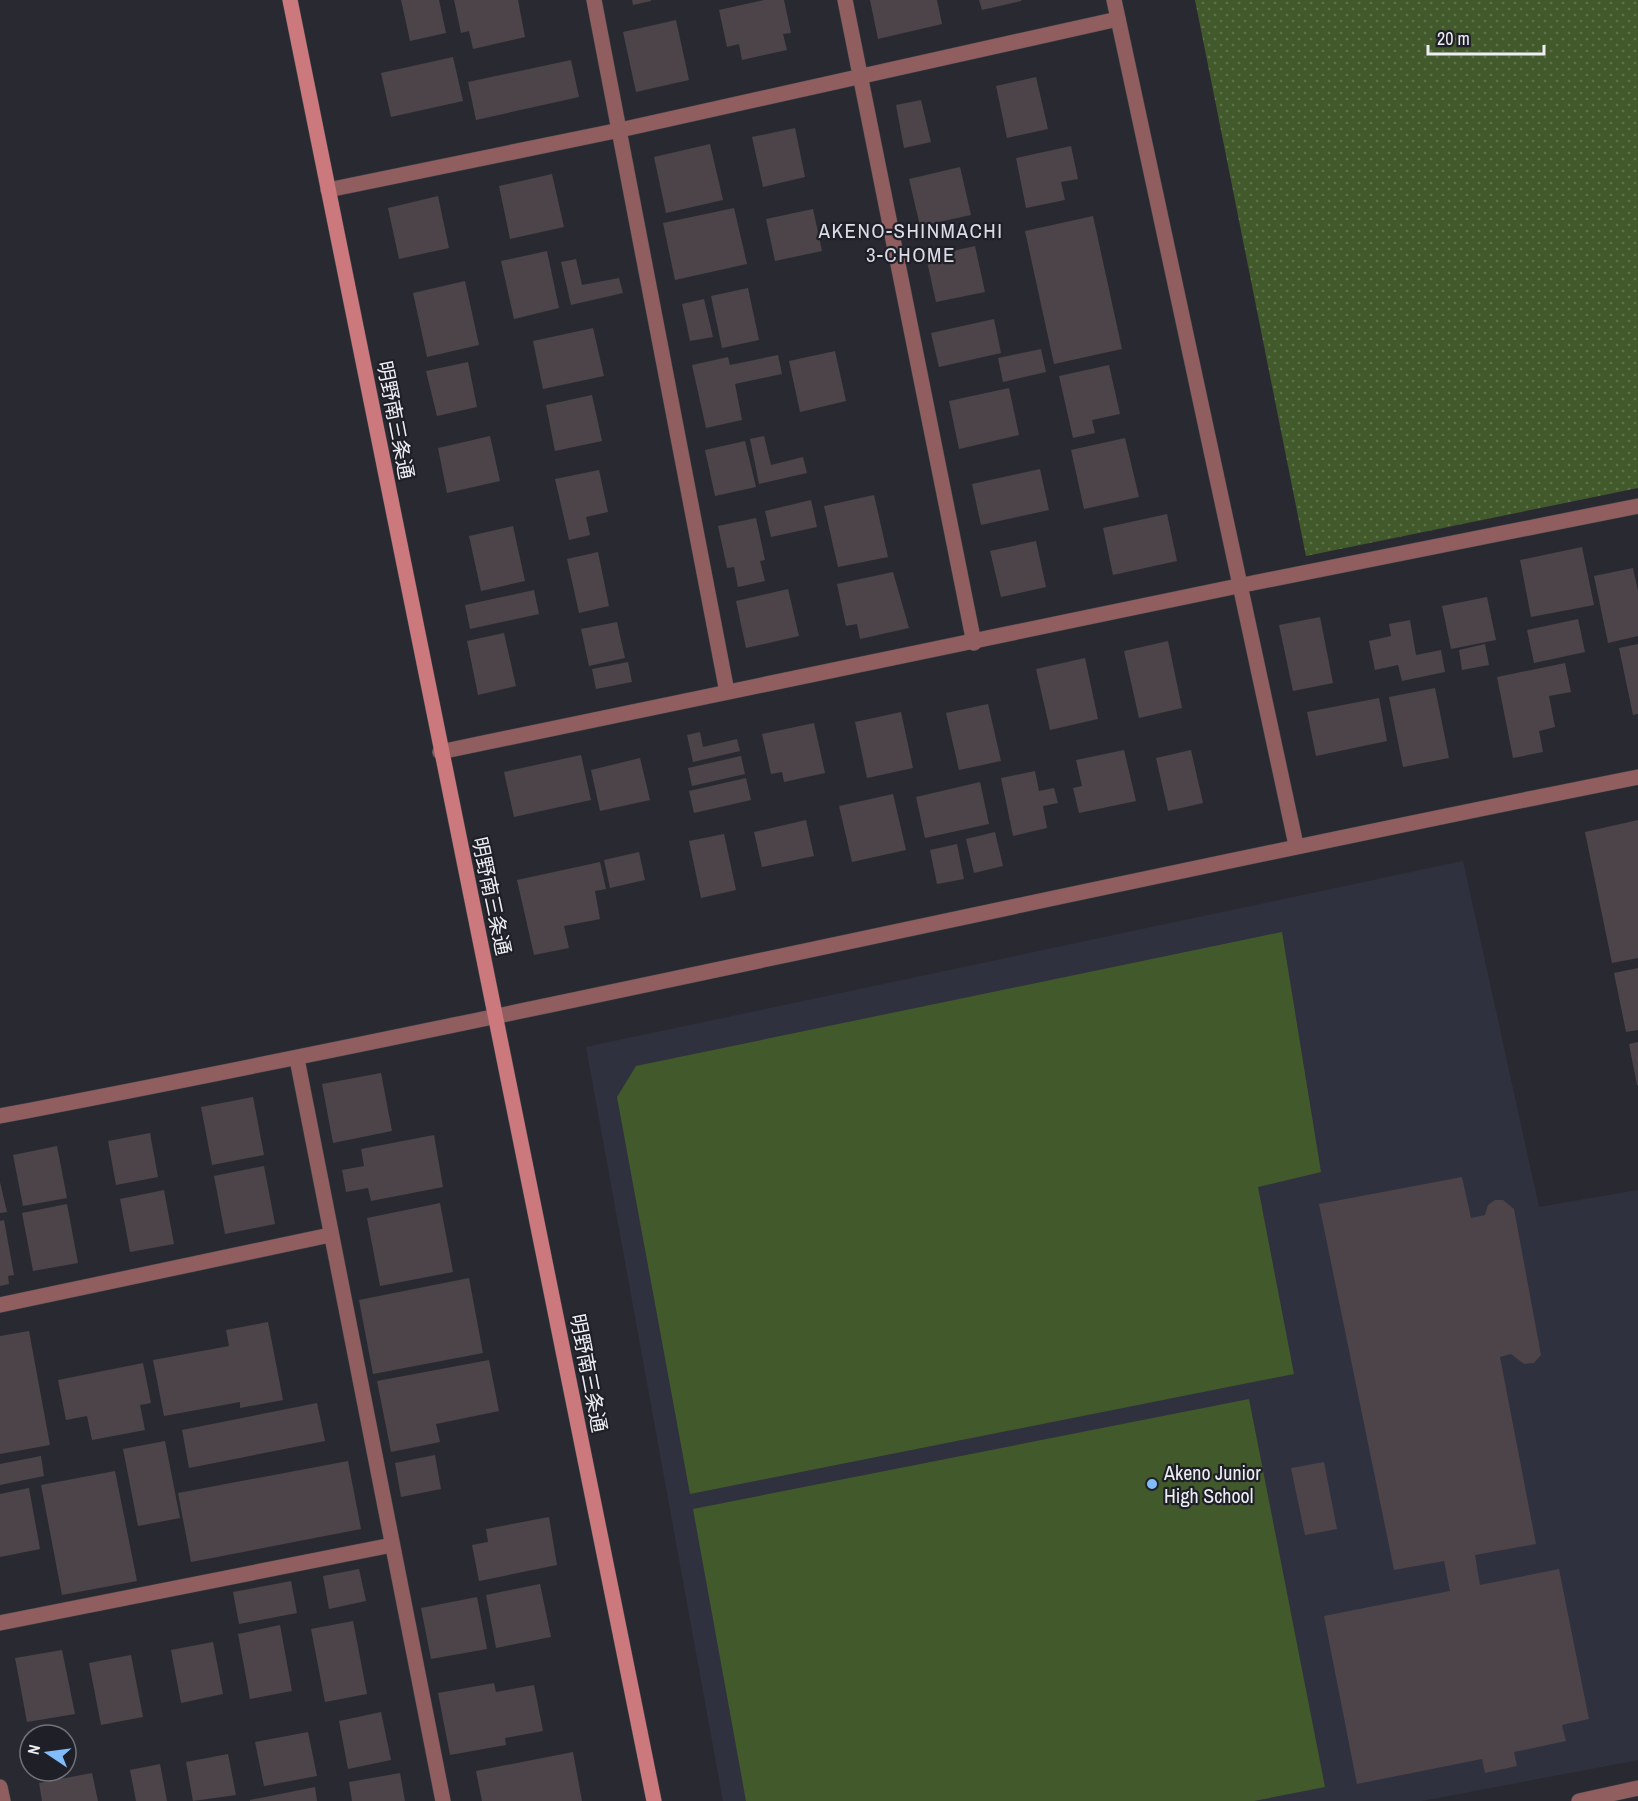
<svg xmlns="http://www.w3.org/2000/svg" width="1638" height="1801" viewBox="0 0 1638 1801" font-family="'Archivo Narrow','Noto Sans JP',sans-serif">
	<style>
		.built { fill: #30313e }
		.park { fill: url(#park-dots) }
		.pitch { fill: #425a2b }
		.building { fill: #4c4448 }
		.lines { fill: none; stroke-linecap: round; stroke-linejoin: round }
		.street-casing { stroke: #44454c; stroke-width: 16 }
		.secondary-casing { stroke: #44454c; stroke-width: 16 }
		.street { stroke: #915e60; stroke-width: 15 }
		.secondary { stroke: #cb797d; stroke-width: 15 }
		.poi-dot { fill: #80bdfa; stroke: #1f2027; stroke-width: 2 }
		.labels { text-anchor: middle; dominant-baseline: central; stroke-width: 4.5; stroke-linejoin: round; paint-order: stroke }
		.street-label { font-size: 20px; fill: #edeef3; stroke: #1f2027 }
		.poi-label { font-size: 20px; fill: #edeef3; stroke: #1f2027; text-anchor: start }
		.neighbourhood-label { font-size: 21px; letter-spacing: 1.5px; fill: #dbdce6; stroke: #1f2027 }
	</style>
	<defs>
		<pattern id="park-dots" width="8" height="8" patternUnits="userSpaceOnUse" patternTransform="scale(1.5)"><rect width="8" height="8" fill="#425a2b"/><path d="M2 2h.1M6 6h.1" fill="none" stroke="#5e724a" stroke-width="1.8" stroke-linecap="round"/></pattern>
	</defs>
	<rect width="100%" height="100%" fill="#292a31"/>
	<polygon class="built" points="1463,861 1539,1207 1638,1190 1638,1760 1422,1801 723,1801 586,1047"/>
	<polygon class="park" points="1195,0 1638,0 1638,488 1306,556"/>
	<g class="pitch">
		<polygon points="1282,932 1321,1172 1258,1187 1294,1374 690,1494 617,1097 636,1066"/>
		<polygon points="1249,1399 1325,1787 1254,1801 746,1801 693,1509"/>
	</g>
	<g class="building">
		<polygon points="401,0 439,0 446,33 410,41"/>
		<polygon points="454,0 518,0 525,37 473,49 469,31 461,33"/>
		<polygon points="632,0 651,0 651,1 633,5"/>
		<polygon points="764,0 784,0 791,33 783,34 787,50 742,60 739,44 727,47 719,10"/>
		<polygon points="870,0 937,0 942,24 878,39"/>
		<polygon points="979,0 1021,0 1021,1 982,10"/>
		<polygon points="676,20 689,80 636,92 623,32"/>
		<polygon points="453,57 463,101 391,117 381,73"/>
		<polygon points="571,60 579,97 476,120 468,82"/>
		<polygon points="1036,77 1048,129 1007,138 996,86"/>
		<polygon points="921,100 931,142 904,148 896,105"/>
		<polygon points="795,128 805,177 763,187 752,137"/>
		<polygon points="710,144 723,200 666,213 654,157"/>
		<polygon points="1071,146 1078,179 1061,182 1065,200 1026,208 1016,158"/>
		<polygon points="960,167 971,215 920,226 909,179"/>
		<polygon points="552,174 564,227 510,239 499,186"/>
		<polygon points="438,196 449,248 399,259 388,208"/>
		<polygon points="734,208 747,264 675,280 663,223"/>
		<polygon points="813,209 822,251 775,261 766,219"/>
		<polygon points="1093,216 1122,349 1054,364 1025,231"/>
		<polygon points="975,246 985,292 936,302 926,257"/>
		<polygon points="547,251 559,308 514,319 501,261"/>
		<polygon points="576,259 582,285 619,278 623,293 571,305 561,262"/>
		<polygon points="465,281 479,345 427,357 413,293"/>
		<polygon points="748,288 759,340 722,348 711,296"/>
		<polygon points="704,299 713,337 690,341 682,304"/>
		<polygon points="994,319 1001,353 939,367 931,333"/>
		<polygon points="593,328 604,376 543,389 533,341"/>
		<polygon points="1041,349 1046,372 1003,382 998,358"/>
		<polygon points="835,351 846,401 800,412 789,361"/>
		<polygon points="778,355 782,374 735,384 742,420 706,428 692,365 728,357 730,365"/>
		<polygon points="468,362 477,407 437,416 426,371"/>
		<polygon points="1109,365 1120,414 1092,420 1095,433 1073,438 1059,376"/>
		<polygon points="1009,388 1019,435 959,449 949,401"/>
		<polygon points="592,395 602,441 555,451 546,405"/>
		<polygon points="490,436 500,481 447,493 438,448"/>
		<polygon points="764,436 771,465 803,457 807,473 759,484 750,439"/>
		<polygon points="1125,438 1139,497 1084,509 1071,450"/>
		<polygon points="745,441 756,487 715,496 705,450"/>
		<polygon points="1040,469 1049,510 981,525 972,484"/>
		<polygon points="599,470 608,512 586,517 590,535 569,540 555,479"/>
		<polygon points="874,495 888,557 838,567 824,506"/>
		<polygon points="811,500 817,527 771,537 765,511"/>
		<polygon points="1167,514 1177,561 1113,575 1103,528"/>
		<polygon points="756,518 765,560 760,561 765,581 738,587 734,567 727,568 718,526"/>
		<polygon points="513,526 525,581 481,591 469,536"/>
		<polygon points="1036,541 1046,587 1001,597 990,551"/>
		<polygon points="1582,547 1594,605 1531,617 1520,560"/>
		<polygon points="598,552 609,606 579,613 567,559"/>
		<polygon points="1633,568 1638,591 1638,636 1608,643 1594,576"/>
		<polygon points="893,572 909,628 860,639 857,624 846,626 837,584"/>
		<polygon points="788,589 799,636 746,648 736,601"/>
		<polygon points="534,590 539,614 470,629 465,605"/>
		<polygon points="1487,597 1496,640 1451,649 1442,606"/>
		<polygon points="1320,617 1333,683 1293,691 1279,625"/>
		<polygon points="1578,619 1585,652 1534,663 1527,630"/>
		<polygon points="1410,620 1416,655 1441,650 1445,672 1402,681 1398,665 1375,670 1369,641 1391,636 1389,624"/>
		<polygon points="617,622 625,658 589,666 581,629"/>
		<polygon points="504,633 516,686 478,695 467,641"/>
		<polygon points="1168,641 1182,708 1139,718 1124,651"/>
		<polygon points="1485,644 1489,665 1462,670 1459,650"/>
		<polygon points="1638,644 1638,714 1633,715 1619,648"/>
		<polygon points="1085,658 1098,719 1050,730 1036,669"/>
		<polygon points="628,662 632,682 596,689 592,669"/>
		<polygon points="1565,663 1571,692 1549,696 1555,727 1539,731 1543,752 1513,758 1497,677"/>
		<polygon points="1435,688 1449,758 1403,767 1389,697"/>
		<polygon points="1379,698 1387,741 1316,756 1307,712"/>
		<polygon points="988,704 1001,761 959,770 946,713"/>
		<polygon points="901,712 913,768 867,778 855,722"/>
		<polygon points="814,723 825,773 784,782 782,772 771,774 762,734"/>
		<polygon points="700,732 703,747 737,739 740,751 693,762 687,735"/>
		<polygon points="1124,750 1136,801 1079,813 1073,788 1082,786 1076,760"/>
		<polygon points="1191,750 1203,803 1168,811 1156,758"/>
		<polygon points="581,755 591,800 514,817 504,772"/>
		<polygon points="741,756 745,774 692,786 688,768"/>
		<polygon points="640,758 650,800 600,811 591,770"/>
		<polygon points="1035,771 1039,791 1054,788 1058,803 1043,806 1047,828 1013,836 1001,778"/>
		<polygon points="746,778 751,800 694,813 689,791"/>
		<polygon points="980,782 989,824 925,838 916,797"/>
		<polygon points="893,794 906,850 852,862 839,806"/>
		<polygon points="806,820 814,856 762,867 754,832"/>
		<polygon points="1638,820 1638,958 1612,963 1585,832"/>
		<polygon points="995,832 1003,866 974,873 966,839"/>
		<polygon points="724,834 736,890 701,898 689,841"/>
		<polygon points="957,844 964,879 937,884 930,850"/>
		<polygon points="639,852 645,880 610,888 604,860"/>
		<polygon points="600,862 606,889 595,891 600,919 564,926 569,948 534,955 517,880"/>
		<polygon points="1638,968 1638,1030 1626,1032 1614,973"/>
		<polygon points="1638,1042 1638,1085 1637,1085 1629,1044"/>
		<polygon points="381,1073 392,1131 333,1143 322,1084"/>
		<polygon points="253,1097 264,1155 212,1165 201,1107"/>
		<polygon points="150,1133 158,1177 116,1185 108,1141"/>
		<polygon points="434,1135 443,1187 371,1201 368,1188 346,1192 342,1170 364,1166 361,1149"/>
		<polygon points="57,1146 67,1198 23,1206 13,1155"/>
		<polygon points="264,1166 275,1224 225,1234 214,1176"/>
		<polygon points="1462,1177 1471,1218 1485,1215 1488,1205 1495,1200 1503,1200 1514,1209 1541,1355 1534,1363 1524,1364 1511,1354 1500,1357 1536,1544 1475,1555 1480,1585 1559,1569 1589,1719 1562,1725 1566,1741 1514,1752 1517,1766 1485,1773 1482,1759 1357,1784 1324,1616 1450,1591 1444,1561 1394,1570 1319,1204"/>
		<polygon points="0,1182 7,1212 0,1213"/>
		<polygon points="164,1190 174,1244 130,1252 120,1199"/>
		<polygon points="440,1203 453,1272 380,1286 367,1218"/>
		<polygon points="67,1204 78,1263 33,1271 22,1213"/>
		<polygon points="4,1220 14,1275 8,1276 9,1284 0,1286 0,1221"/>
		<polygon points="469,1278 483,1353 373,1374 359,1300"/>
		<polygon points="268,1322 283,1400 240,1408 240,1402 164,1416 153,1360 229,1346 226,1330"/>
		<polygon points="29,1331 50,1445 0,1454 0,1336"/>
		<polygon points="489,1360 499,1411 436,1424 440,1442 391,1452 377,1381"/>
		<polygon points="143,1363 151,1403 140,1405 145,1430 92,1440 87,1416 66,1420 58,1380"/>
		<polygon points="317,1403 325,1441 189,1468 182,1430"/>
		<polygon points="165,1441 180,1518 138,1526 123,1449"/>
		<polygon points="435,1455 441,1489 401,1497 395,1463"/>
		<polygon points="41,1456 44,1476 0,1485 0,1464"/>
		<polygon points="348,1461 361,1529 191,1562 178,1493"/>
		<polygon points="1324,1462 1337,1529 1305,1535 1291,1468"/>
		<polygon points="115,1471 137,1581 62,1595 41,1485"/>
		<polygon points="29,1488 40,1549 0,1557 0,1494"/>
		<polygon points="549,1517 557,1565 479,1581 472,1545 488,1542 486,1529"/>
		<polygon points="359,1569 366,1601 329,1609 323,1576"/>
		<polygon points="291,1581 297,1613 239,1624 233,1592"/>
		<polygon points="540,1584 551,1637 496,1648 486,1595"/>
		<polygon points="477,1597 487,1649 431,1659 421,1608"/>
		<polygon points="353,1621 367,1694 325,1702 311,1629"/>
		<polygon points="280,1625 292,1691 250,1699 238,1634"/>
		<polygon points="213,1642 223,1694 181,1703 171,1650"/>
		<polygon points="62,1650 75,1714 27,1722 15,1658"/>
		<polygon points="131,1655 143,1717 101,1725 89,1663"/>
		<polygon points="494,1683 496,1692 534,1685 543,1731 505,1738 506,1745 450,1755 438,1693"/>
		<polygon points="381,1712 391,1760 348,1769 339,1721"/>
		<polygon points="308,1732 317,1776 264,1786 255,1742"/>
		<polygon points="573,1752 582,1801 482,1801 476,1771"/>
		<polygon points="228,1754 236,1795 193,1801 186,1762"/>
		<polygon points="160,1764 167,1801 136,1801 130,1770"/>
		<polygon points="92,1773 98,1801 42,1801 39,1783"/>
		<polygon points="400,1773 405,1801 352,1801 349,1782"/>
		<polygon points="315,1787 317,1801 250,1801 250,1800"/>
	</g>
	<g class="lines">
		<g class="street-casing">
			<g id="street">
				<polyline points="594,0 727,692"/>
				<polyline points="845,0 974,643"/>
				<polyline points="1114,0 1296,845"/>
				<polyline points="328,190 620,130 1118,19"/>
				<polyline points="440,752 1238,586 1638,506"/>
				<polyline points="297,1059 443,1801"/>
				<path d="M 0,1116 C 548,1011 1091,886 1638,777"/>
				<polyline points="0,1305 330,1235"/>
				<polyline points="0,1623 392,1545"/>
				<polyline points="0,1787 3,1801"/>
				<polyline points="1579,1801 1638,1788"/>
			</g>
		</g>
		<g class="secondary-casing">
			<polyline id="secondary" points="290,0 654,1801"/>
		</g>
		<use href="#street" class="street"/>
		<use href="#secondary" class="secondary"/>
	</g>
	<circle class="poi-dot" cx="1152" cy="1484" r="6"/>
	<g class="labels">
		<g class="street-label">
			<text transform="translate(396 420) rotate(79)">明野南三条通</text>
			<text transform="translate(492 896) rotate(78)">明野南三条通</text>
			<text transform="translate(589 1373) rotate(79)">明野南三条通</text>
		</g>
		<g class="poi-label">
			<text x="1164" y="1472">Akeno Junior<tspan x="1164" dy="23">High School</tspan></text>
		</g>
		<g class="neighbourhood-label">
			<text x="911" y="230">AKENO-SHINMACHI<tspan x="911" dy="24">3-CHOME</tspan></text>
		</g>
	</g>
	<g transform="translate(48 1753) rotate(283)"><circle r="28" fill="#1f2027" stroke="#717279" stroke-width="1.5"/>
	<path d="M0-4.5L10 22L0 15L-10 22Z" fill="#80bdfa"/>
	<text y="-9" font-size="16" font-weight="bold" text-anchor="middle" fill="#edeef3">N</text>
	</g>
	<path d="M1428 45v9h116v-9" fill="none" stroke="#edeef3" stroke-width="3"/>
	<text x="1437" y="45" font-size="18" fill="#edeef3" stroke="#1f2027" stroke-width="4.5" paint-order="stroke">20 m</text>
</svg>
